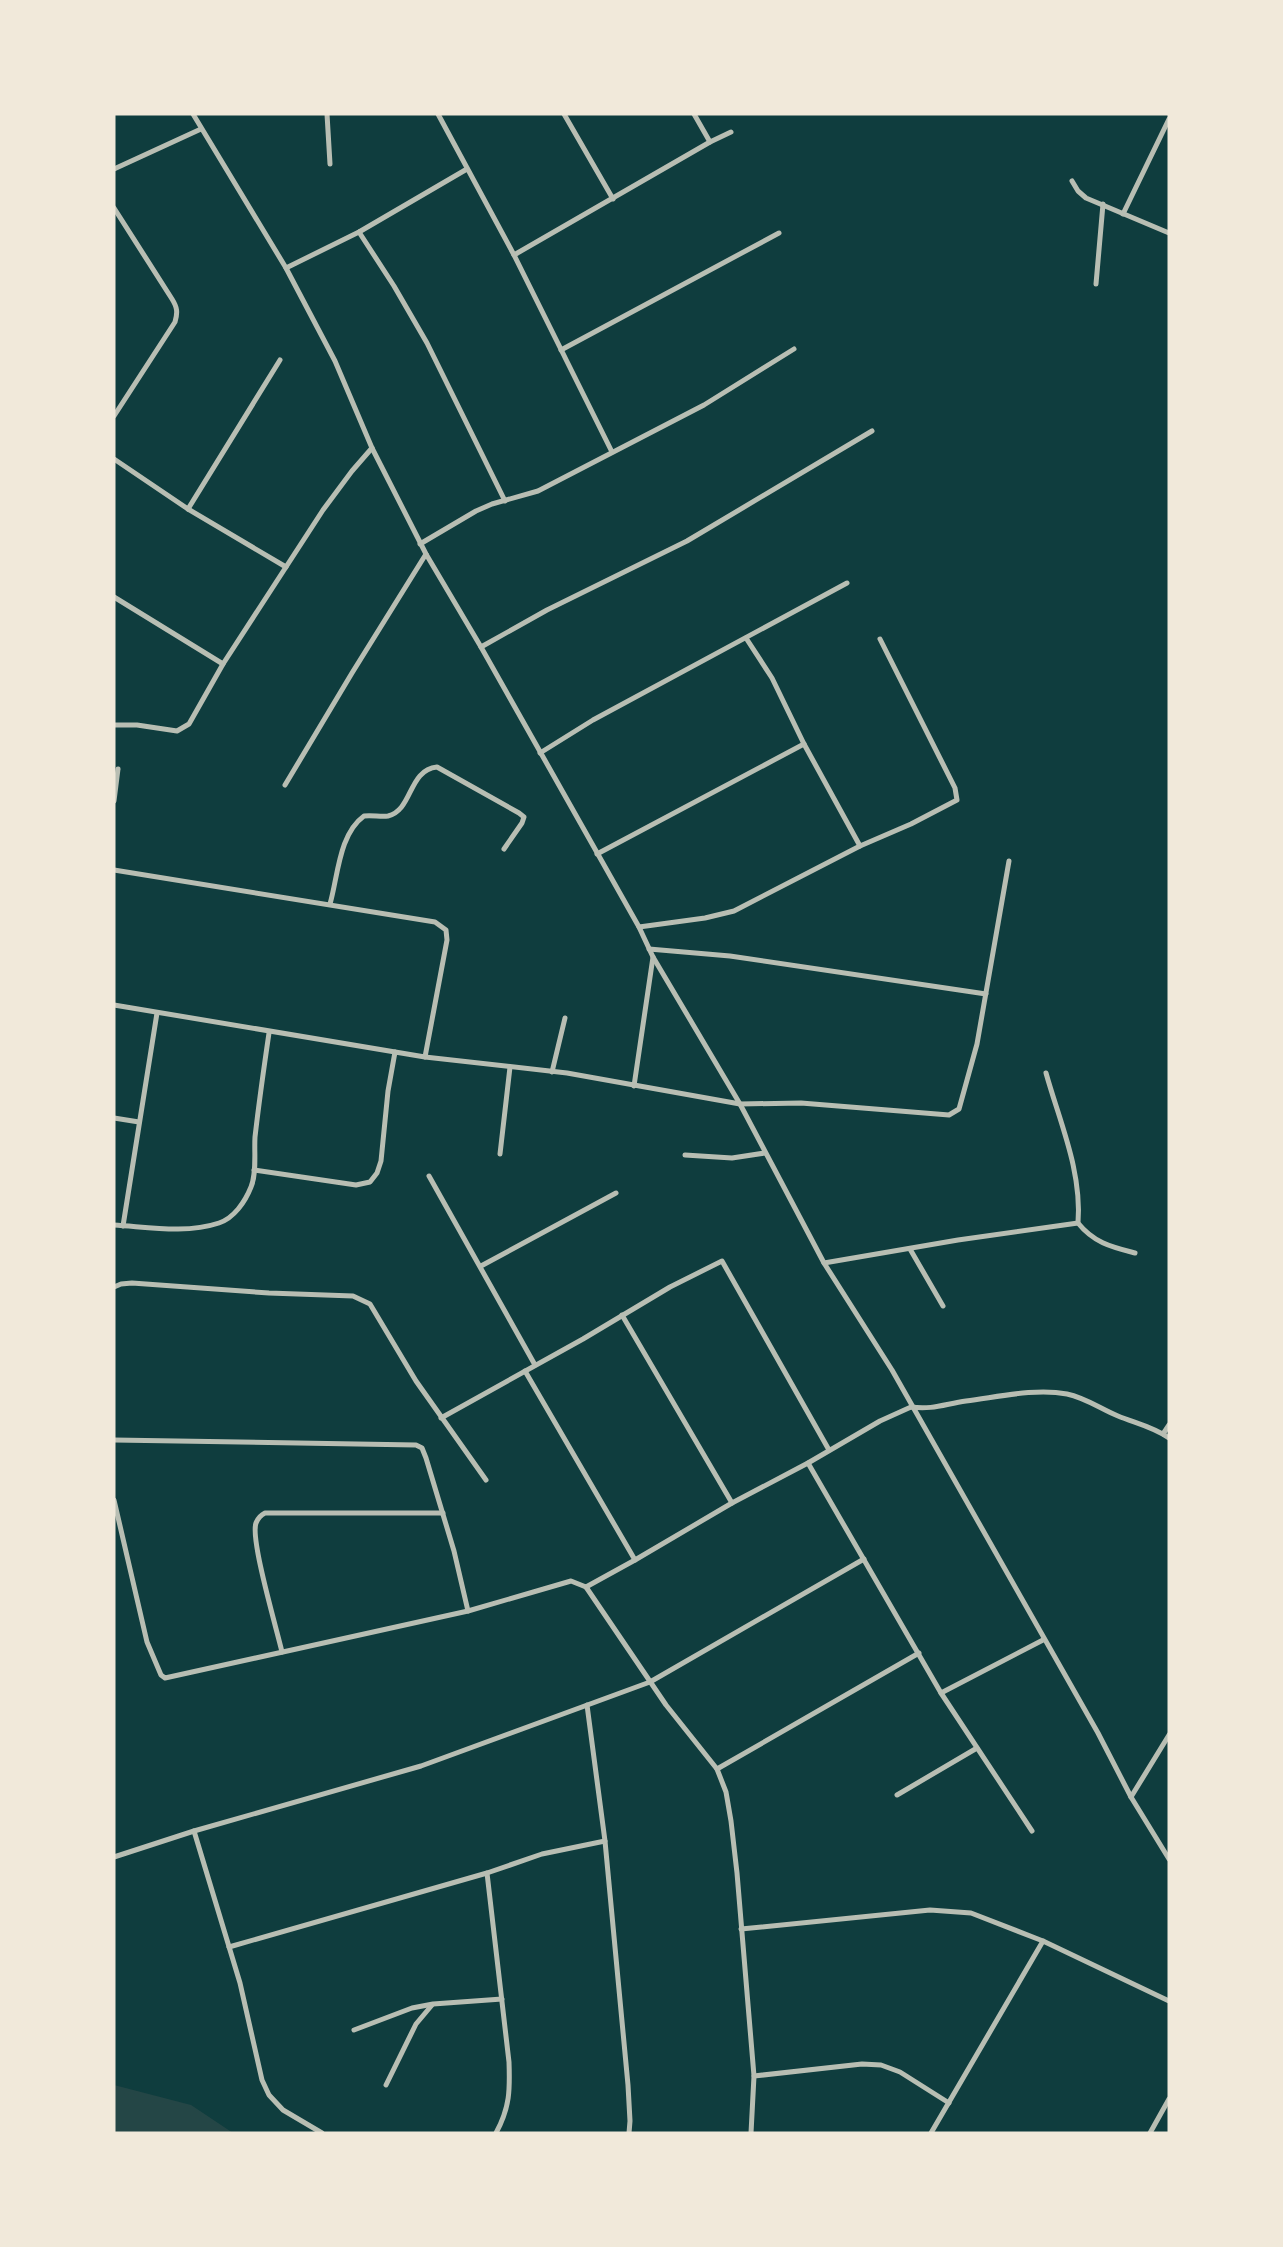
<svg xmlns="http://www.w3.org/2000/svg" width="1283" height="2247" viewBox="0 0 1283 2247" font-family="'Public Sans',sans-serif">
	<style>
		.green { fill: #244646 }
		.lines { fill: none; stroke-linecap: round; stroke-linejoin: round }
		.minor { stroke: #b8beb3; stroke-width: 5 }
	</style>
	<rect width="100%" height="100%" fill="#0f3d3e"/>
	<polygon class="green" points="114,2085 191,2105 233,2133 114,2133"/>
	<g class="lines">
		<g class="minor">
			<polyline points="193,114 286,268 335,361 372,448 426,554 481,647 639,927 653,957 740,1104 824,1263 892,1370 1098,1733 1131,1797 1169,1859"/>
			<polyline points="327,114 330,164"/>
			<polyline points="438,114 514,255 612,452"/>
			<polyline points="564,114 613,199"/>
			<polyline points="694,114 710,142"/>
			<polyline points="114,169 201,129"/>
			<polyline points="1072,181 1078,191 1086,198 1169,233"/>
			<path d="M 114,208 L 172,299 C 177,307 178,312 175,322 L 114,416"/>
			<polyline points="1123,214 1169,119"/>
			<polyline points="359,232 394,286 427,343 505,501"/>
			<polyline points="514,255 710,142 731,132"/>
			<polyline points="286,268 359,232 467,169"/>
			<polyline points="1096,284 1103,204"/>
			<polyline points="561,350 779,233"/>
			<polyline points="114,459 188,509 286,567"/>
			<polyline points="188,509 280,360"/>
			<polyline points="420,544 476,511 492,504 538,491 704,405 794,349"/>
			<polyline points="114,597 223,664"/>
			<polyline points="746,638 772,678 804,744 860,846"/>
			<polyline points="481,647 547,610 687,541 872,431"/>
			<polyline points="114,725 137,725 177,731 189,724 223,664 323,510 352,471 372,448"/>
			<polyline points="540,753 593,720 847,583"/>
			<polyline points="285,785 352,673 426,554"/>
			<polyline points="114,801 118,769"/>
			<polyline points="597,854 804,744"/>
			<polyline points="114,870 435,922 446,930 447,940 425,1057"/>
			<path d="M 330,904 C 338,876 339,834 364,816 C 372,815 381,817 388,816 C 413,810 408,770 437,767 L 519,813 L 524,817 L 522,823 L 504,849"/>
			<polyline points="639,927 705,918 734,911 860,846 911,824 957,800 955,788 880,639"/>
			<polyline points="649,949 730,956 986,994"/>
			<polyline points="114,1005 425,1057 567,1073 740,1104 801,1103 949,1115 959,1109 977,1044 1009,861"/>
			<polyline points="552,1072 565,1018"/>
			<path d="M 1046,1073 C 1060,1123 1082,1171 1078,1223 C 1094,1243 1112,1247 1135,1253"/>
			<polyline points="634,1086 653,957"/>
			<polyline points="114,1118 139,1122"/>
			<polyline points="500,1154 510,1067"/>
			<polyline points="685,1155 732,1158 765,1153"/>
			<polyline points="254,1170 356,1185 370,1182 377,1173 381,1161 388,1091 395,1052"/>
			<polyline points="429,1176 535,1365"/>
			<path d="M 114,1225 C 148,1227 186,1234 219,1223 C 234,1218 245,1202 251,1187 C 257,1173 254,1152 255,1137 C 259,1102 264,1067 269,1033"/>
			<polyline points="123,1226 157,1013"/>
			<polyline points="910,1249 943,1306"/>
			<polyline points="824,1263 958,1240 1078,1223"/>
			<polyline points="481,1266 616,1193"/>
			<polyline points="114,1287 121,1284 132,1283 269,1293 353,1296 370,1304 416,1381 486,1480"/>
			<polyline points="622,1315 732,1503"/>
			<polyline points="525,1371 635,1560"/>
			<path d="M 911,1407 C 932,1410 945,1404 966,1401 C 998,1397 1035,1388 1067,1394 C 1086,1398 1101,1409 1118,1416 C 1135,1423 1154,1427 1169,1438"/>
			<polyline points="441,1418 583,1339 670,1287 722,1261 829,1450"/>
			<polyline points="1163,1434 1169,1425"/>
			<polyline points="114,1440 416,1445 422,1448 426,1458 454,1551 468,1611"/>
			<polyline points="808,1463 941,1693 1032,1831"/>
			<polyline points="114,1500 147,1642 161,1675 165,1678 468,1611 571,1581 586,1587"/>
			<polyline points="586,1587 666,1705 717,1769 726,1792 731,1821 737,1873 754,2076 751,2133"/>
			<polyline points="586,1587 635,1560 732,1503 808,1463 880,1421 911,1407"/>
			<path d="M 282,1652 C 277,1630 250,1539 256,1523 C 258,1518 261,1515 265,1513 L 443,1513"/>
			<polyline points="941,1693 1043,1640"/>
			<polyline points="587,1705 605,1841 628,2085 630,2121 629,2133"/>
			<polyline points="717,1769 919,1653"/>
			<polyline points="897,1795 977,1748"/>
			<polyline points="1131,1797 1169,1735"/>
			<polyline points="194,1831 240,1983 262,2080 269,2095 283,2110 322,2133"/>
			<polyline points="114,1857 194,1831 421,1766 650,1682 864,1559"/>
			<path d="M 487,1873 L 509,2062 C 510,2090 510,2107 496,2133"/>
			<polyline points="741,1929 930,1910 971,1913 1043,1941 1169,2001"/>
			<polyline points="229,1947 487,1873 542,1854 605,1841"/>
			<polyline points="354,2030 412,2008 433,2004 502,1999"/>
			<polyline points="754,2076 862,2064 881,2065 900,2072 949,2103"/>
			<polyline points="386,2085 416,2024 432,2005"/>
			<polyline points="931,2133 1043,1941"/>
			<polyline points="1150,2133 1169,2099"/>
		</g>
	</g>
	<rect width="1283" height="2247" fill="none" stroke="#f1e9da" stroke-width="231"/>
</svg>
